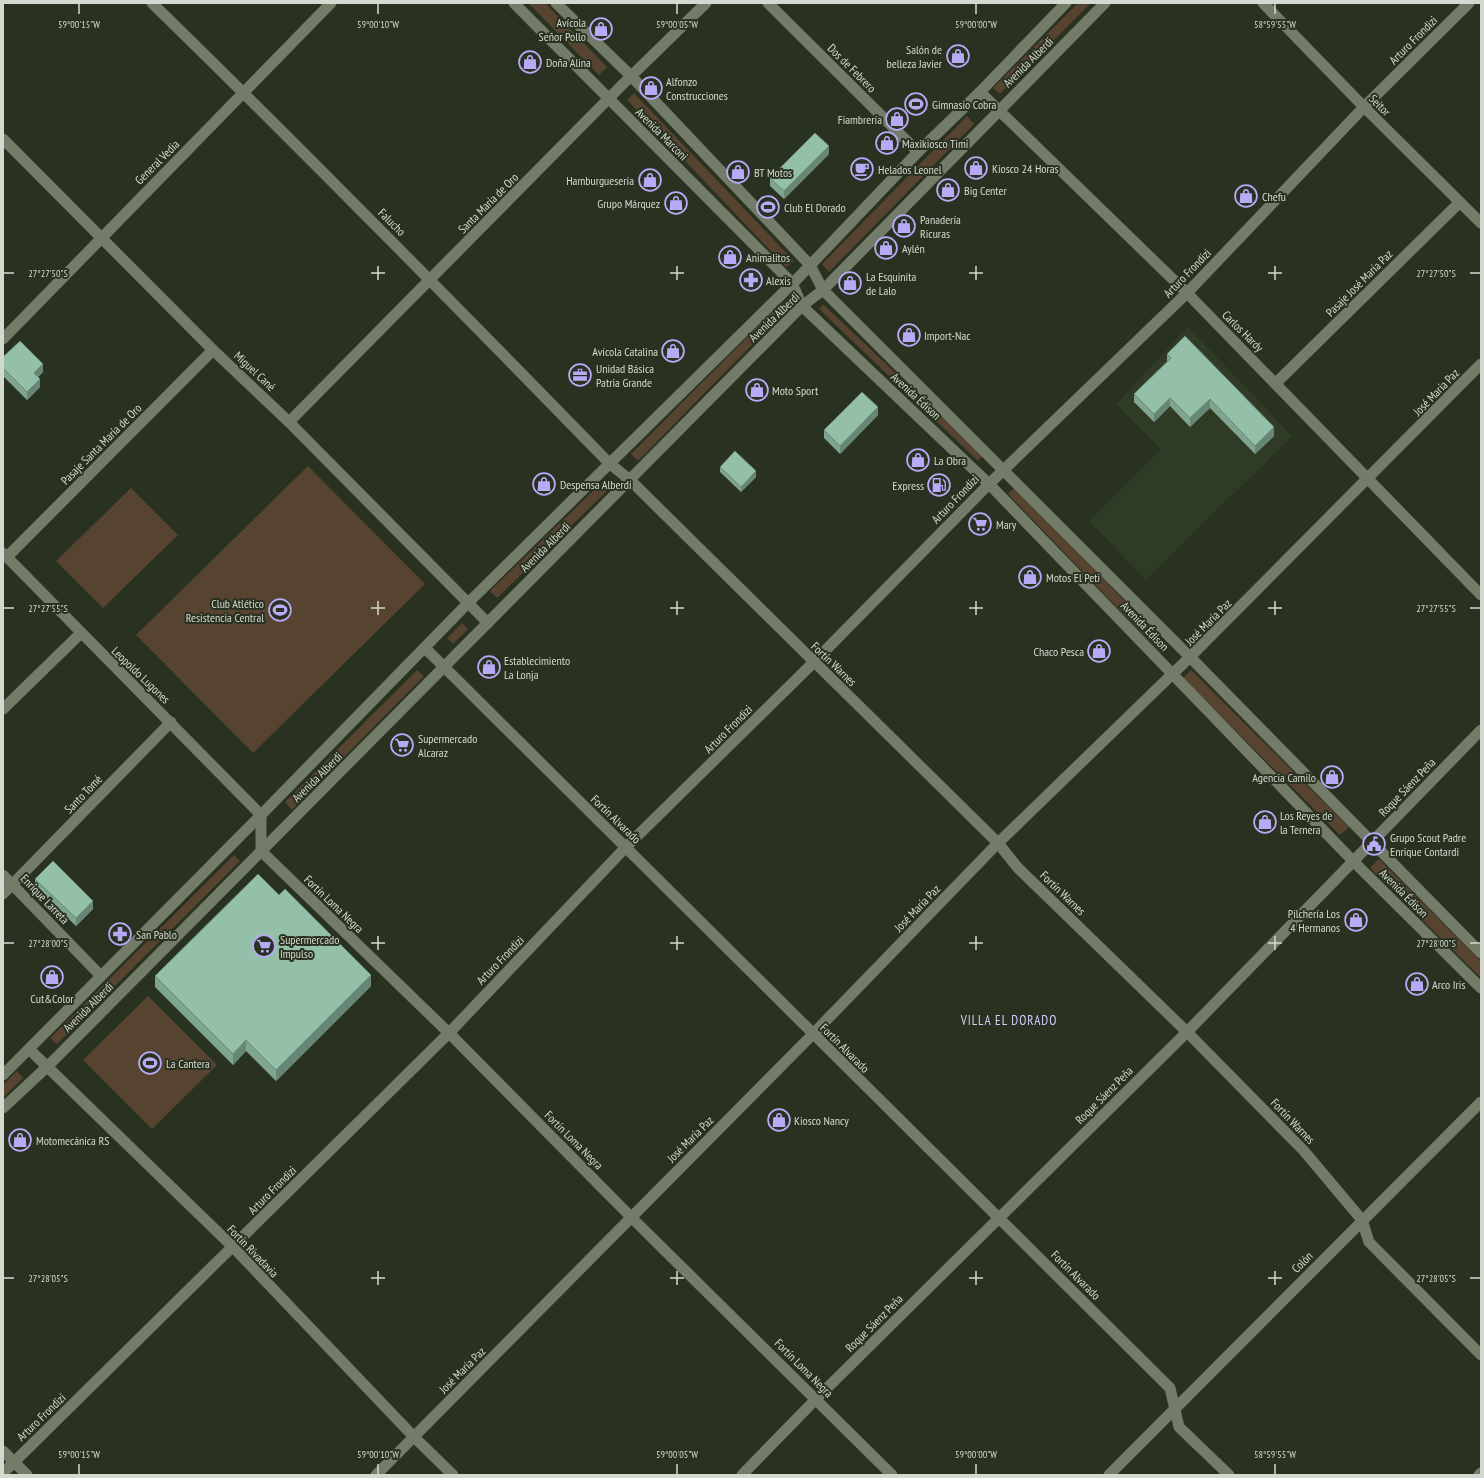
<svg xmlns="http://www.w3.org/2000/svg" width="1484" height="1478" viewBox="0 0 1484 1478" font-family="'PT Sans Narrow',sans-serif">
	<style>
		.built { fill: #303b25 }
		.green { fill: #564330 }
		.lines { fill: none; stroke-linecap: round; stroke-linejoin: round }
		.minor { stroke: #727c69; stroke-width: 11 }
		.tertiary { stroke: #727c69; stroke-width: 11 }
		.secondary { stroke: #727c69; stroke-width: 11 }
		.wall { fill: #7fa591 }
		.shaded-wall { fill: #688676 }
		.building { fill: #94c0a9; stroke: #688676 }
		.ticks { fill: none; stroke: #d4d9cf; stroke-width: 1.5 }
		.labels { text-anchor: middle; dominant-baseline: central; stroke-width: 4; stroke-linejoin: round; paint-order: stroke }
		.poi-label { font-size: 12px; fill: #d4d9cf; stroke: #293121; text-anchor: start }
		.street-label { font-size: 12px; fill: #d4d9cf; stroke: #293121 }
		.neighbourhood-label { font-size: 13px; letter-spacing: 1px; fill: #d5cef9; stroke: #293121 }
		.ticks-label { font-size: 10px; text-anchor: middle; fill: #d4d9cf; stroke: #293121; stroke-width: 4; stroke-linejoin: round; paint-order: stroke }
	</style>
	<rect width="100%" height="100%" fill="#293121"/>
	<polygon class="built" points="1188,327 1292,436 1146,580 1089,521 1161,449 1116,404"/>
	<g class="green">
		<polygon points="528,3 545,3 607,67 599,75"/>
		<polygon points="1078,3 1091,3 1000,94 993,88"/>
		<polygon points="634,93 794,261 786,267 627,100"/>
		<polygon points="967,116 974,124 829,272 822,264"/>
		<polygon points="781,303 787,309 638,461 631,454"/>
		<polygon points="823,304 983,456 978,461 819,309"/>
		<polygon points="308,466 425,584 253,753 136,635"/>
		<polygon points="601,483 608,490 497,598 490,591"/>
		<polygon points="1015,487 1169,647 1162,654 1008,494"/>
		<polygon points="131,488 178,535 103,608 56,561"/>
		<polygon points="462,623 468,629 453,644 447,638"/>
		<polygon points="417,670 424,676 292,810 285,802"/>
		<polygon points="1191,670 1349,827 1340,835 1183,678"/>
		<polygon points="234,855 240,861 57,1044 50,1038"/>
		<polygon points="1379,859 1481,961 1481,978 1370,868"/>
		<polygon points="148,996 217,1065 152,1129 83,1060"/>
		<polygon points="17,1071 23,1078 3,1098 3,1085"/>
	</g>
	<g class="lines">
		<g class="minor">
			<path d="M 152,3 C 307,154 458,308 609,463 L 630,480 L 998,843 L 1018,868 L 1187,1032 L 1304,1151 L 1362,1220 L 1369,1242 L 1481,1355"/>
			<polyline points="768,3 918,152"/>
			<polyline points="1263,3 1364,107 1481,223"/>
			<polyline points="980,92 1187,293 1481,595"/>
			<polyline points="3,139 213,350 289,422 488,623"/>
			<polyline points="3,339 331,3"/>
			<polyline points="1276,383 1460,202"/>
			<polyline points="289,422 620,87 706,3"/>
			<polyline points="3,553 261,815 261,851 449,1033 631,1217 892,1475"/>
			<polyline points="7,557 213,350"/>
			<polyline points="425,648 1170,1388 1179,1427 1229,1475"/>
			<polyline points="3,709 80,634"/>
			<polyline points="3,875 100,975"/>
			<polyline points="3,894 171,722"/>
			<polyline points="3,1451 27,1475"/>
			<polyline points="3,1473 449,1033 626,847 814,662 989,484 1187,293 1364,107 1469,3"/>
			<polyline points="376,1475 813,1034 998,843 1190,657 1481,364"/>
			<polyline points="742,1475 816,1399 1187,1032 1481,730"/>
			<polyline points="1109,1475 1481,1102"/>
		</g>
		<polyline class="tertiary" points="30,1050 233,1247 414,1437 453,1475"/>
		<g class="secondary">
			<polyline points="514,3 792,283 802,306 989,484 1353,861 1481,988"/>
			<polyline points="556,3 631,76 810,265 823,290 1190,657 1481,953"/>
			<polyline points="3,1075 261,815 468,603 799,277 918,152 980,92 1066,3"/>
			<polyline points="3,1108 48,1066 802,306 823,290 1105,3"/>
			<polyline points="1479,1475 1481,1473"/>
		</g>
	</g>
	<g class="wall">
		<polygon points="829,154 784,199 770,186 770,178"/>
		<polygon points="1167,354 1274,436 1255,454 1210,408 1190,427 1170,406 1154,422 1134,402 1134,394 1167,362"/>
		<polygon points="3,357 43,372 38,377 40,387 27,400 3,376"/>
		<polygon points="878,415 840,454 824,438 824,430"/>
		<polygon points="720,467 756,477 741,492 720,472"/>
		<polygon points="35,879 93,909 76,926 35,887"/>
		<polygon points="155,976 371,986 276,1081 246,1051 233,1065 155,987"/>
	</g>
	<g class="shaded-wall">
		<polygon points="829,146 829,154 784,199 784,191"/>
		<polygon points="43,364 43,372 34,381 34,373"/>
		<polygon points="40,379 40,387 27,400 27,392"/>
		<polygon points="1170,398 1170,406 1154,422 1154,414"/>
		<polygon points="1210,399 1210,408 1190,427 1190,418"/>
		<polygon points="878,407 878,415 840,454 840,446"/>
		<polygon points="1274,427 1274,436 1255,454 1255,446"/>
		<polygon points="756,471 756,477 741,492 741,487"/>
		<polygon points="93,901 93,909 76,926 76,918"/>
		<polygon points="371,975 371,986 276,1081 276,1070"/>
		<polygon points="246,1040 246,1051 233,1065 233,1054"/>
	</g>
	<g class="building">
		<polygon points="815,133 829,146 784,191 770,178"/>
		<polygon points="1185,336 1274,427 1255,446 1210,399 1190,418 1170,398 1154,414 1134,394 1171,358 1167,354"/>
		<polygon points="20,341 43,364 34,373 40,379 27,392 3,368 3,357"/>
		<polygon points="862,392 878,407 840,446 824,430"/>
		<polygon points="735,451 756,471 741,487 720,467"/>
		<polygon points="53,861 93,901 76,918 35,879"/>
		<polygon points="258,874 279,895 285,889 371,975 276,1070 246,1040 233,1054 155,976"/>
	</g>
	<path class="ticks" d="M 79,4 L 79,14M 378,4 L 378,14M 677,4 L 677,14M 976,4 L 976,14M 1275,4 L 1275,14M 378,266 L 378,280M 677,266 L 677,280M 976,266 L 976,280M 1275,266 L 1275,280M 4,273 L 14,273M 371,273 L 385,273M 670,273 L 684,273M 969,273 L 983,273M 1268,273 L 1282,273M 1470,273 L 1480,273M 378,601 L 378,615M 677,601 L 677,615M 976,601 L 976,615M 1275,601 L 1275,615M 4,608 L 14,608M 371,608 L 385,608M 670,608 L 684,608M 969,608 L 983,608M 1268,608 L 1282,608M 1470,608 L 1480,608M 378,936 L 378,950M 677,936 L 677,950M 976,936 L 976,950M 1275,936 L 1275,950M 4,943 L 14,943M 371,943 L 385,943M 670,943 L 684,943M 969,943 L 983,943M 1268,943 L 1282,943M 1470,943 L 1480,943M 378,1271 L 378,1285M 677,1271 L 677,1285M 976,1271 L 976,1285M 1275,1271 L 1275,1285M 4,1278 L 14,1278M 371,1278 L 385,1278M 670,1278 L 684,1278M 969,1278 L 983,1278M 1268,1278 L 1282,1278M 1470,1278 L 1480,1278M 79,1464 L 79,1474M 378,1464 L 378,1474M 677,1464 L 677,1474M 976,1464 L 976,1474M 1275,1464 L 1275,1474"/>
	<defs>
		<g id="shop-ring" transform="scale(1.15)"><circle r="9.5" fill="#293121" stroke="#b9aaf7" stroke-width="1.5"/><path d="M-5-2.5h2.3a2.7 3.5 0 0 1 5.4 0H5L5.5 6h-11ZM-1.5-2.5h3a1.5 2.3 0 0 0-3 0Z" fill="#b9aaf7"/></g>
		<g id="stadium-ring" transform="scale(1.15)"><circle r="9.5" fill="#293121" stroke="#b9aaf7" stroke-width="1.5"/><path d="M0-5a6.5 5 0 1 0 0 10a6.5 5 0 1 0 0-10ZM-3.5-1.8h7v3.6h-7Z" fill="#b9aaf7"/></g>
		<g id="cafe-ring" transform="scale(1.15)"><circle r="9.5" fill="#293121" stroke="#b9aaf7" stroke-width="1.5"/><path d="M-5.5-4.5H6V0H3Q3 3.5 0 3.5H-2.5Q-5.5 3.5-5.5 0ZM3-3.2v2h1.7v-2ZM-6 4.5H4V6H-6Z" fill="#b9aaf7"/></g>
		<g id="pharmacy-ring" transform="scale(1.15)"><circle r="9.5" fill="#293121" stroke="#b9aaf7" stroke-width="1.5"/><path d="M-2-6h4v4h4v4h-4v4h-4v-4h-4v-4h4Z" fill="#b9aaf7"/></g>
		<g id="office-ring" transform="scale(1.15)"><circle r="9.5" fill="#293121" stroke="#b9aaf7" stroke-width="1.5"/><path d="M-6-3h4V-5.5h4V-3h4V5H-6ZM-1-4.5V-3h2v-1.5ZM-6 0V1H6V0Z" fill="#b9aaf7"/></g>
		<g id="fuel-ring" transform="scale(1.15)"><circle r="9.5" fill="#293121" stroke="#b9aaf7" stroke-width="1.5"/><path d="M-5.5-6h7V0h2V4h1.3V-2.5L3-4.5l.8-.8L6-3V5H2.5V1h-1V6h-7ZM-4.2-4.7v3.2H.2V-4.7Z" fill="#b9aaf7"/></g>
		<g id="supermarket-ring" transform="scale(1.15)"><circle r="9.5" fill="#293121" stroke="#b9aaf7" stroke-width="1.5"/><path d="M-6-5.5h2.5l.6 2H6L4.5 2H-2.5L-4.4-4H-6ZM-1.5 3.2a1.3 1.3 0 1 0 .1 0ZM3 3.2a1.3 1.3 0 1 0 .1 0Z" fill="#b9aaf7"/></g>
		<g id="civic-ring" transform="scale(1.15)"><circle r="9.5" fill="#293121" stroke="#b9aaf7" stroke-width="1.5"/><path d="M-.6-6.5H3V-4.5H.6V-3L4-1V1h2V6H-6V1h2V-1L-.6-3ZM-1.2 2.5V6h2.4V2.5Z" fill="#b9aaf7"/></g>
	</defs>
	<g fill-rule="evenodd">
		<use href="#shop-ring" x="601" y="29"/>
		<use href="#shop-ring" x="958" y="56"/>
		<use href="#shop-ring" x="530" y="62"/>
		<use href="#shop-ring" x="651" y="88"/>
		<use href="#stadium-ring" x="916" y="104"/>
		<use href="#shop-ring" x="897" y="119"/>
		<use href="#shop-ring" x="887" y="143"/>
		<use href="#shop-ring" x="976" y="168"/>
		<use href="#cafe-ring" x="862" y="169"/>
		<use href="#shop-ring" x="738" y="172"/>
		<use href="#shop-ring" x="650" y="180"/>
		<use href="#shop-ring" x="948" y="190"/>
		<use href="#shop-ring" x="1246" y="196"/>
		<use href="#shop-ring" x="676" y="203"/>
		<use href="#stadium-ring" x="768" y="207"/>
		<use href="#shop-ring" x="904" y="226"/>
		<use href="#shop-ring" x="886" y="248"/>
		<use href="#shop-ring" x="730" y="257"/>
		<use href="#pharmacy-ring" x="751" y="280"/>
		<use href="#shop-ring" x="850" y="283"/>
		<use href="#shop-ring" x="909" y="335"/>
		<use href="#shop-ring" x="673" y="351"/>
		<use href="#office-ring" x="580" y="375"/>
		<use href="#shop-ring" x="757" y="390"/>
		<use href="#shop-ring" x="918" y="460"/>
		<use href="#shop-ring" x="544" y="484"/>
		<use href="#fuel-ring" x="939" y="485"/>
		<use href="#supermarket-ring" x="980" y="524"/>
		<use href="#shop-ring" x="1030" y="577"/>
		<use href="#stadium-ring" x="280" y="610"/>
		<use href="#shop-ring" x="1099" y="651"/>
		<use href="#shop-ring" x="489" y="667"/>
		<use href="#supermarket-ring" x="402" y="745"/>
		<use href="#shop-ring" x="1332" y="777"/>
		<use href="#shop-ring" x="1265" y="822"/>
		<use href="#civic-ring" x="1374" y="844"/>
		<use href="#shop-ring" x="1356" y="920"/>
		<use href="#pharmacy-ring" x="120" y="934"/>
		<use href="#supermarket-ring" x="264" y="946"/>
		<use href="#shop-ring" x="52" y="977"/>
		<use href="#shop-ring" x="1417" y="984"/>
		<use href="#stadium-ring" x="150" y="1063"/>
		<use href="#shop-ring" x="779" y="1120"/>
		<use href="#shop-ring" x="20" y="1140"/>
	</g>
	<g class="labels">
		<g class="poi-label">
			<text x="586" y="22" text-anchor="end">Avícola<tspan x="586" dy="14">Señor Pollo</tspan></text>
			<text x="942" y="49" text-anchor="end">Salón de<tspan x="942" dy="14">belleza Javier</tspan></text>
			<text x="546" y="62">Doña Alina</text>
			<text x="666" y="81">Alfonzo<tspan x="666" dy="14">Construcciones</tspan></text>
			<text x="932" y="104">Gimnasio Cobra</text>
			<text x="882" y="119" text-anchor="end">Fiambrería</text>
			<text x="902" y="143">Maxikiosco Timi</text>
			<text x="992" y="168">Kiosco 24 Horas</text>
			<text x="878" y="169">Helados Leonel</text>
			<text x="754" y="172">BT Motos</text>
			<text x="634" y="180" text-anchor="end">Hamburguesería</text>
			<text x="964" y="190">Big Center</text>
			<text x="1262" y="196">Chefu</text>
			<text x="660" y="203" text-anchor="end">Grupo Márquez</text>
			<text x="784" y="207">Club El Dorado</text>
			<text x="920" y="219">Panadería<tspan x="920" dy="14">Ricuras</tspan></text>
			<text x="902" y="248">Aylén</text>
			<text x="746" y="257">Animalitos</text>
			<text x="866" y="276">La Esquinita<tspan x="866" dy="14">de Lalo</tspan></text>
			<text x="766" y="280">Alexis</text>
			<text x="924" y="335">Import-Nac</text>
			<text x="658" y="351" text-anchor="end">Avícola Catalina</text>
			<text x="596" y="368">Unidad Básica<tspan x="596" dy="14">Patria Grande</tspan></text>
			<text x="772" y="390">Moto Sport</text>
			<text x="934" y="460">La Obra</text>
			<text x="560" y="484">Despensa Alberdi</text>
			<text x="924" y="485" text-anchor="end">Express</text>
			<text x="996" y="524">Mary</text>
			<text x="1046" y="577">Motos El Peti</text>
			<text x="264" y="603" text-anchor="end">Club Atlético<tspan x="264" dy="14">Resistencia Central</tspan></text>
			<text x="1084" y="651" text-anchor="end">Chaco Pesca</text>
			<text x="504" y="660">Establecimiento<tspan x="504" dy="14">La Lonja</tspan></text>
			<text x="418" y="738">Supermercado<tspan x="418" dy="14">Alcaraz</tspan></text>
			<text x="1316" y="777" text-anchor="end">Agencia Camilo</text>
			<text x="1280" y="815">Los Reyes de<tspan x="1280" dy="14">la Ternera</tspan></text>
			<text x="1390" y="837">Grupo Scout Padre<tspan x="1390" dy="14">Enrique Contardi</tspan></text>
			<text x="1340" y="913" text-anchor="end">Pilchería Los<tspan x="1340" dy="14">4 Hermanos</tspan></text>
			<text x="136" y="934">San Pablo</text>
			<text x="280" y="939">Supermercado<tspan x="280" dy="14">Impulso</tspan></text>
			<text x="1432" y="984">Arco Iris</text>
			<text x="52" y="998" text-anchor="middle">Cut&amp;Color</text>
			<text x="166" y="1063">La Cantera</text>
			<text x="794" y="1120">Kiosco Nancy</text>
			<text x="36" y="1140">Motomecánica RS</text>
		</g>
		<g class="street-label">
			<text transform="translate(1413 40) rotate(-45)">Arturo Frondizi</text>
			<text transform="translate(1028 62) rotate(-45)">Avenida Alberdi</text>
			<text transform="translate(852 68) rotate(45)">Dos de Febrero</text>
			<text transform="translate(1380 105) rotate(45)">Seitor</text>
			<text transform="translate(662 134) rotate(45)">Avenida Marconi</text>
			<text transform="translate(157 162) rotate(-45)">General Vedia</text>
			<text transform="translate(488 203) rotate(-45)">Santa María de Oro</text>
			<text transform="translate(392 222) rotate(45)">Falucho</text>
			<text transform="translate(1187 273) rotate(-46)">Arturo Frondizi</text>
			<text transform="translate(1359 283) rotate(-45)">Pasaje José María Paz</text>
			<text transform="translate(774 317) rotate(-44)">Avenida Alberdi</text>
			<text transform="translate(1243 331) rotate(45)">Carlos Hardy</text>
			<text transform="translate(255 371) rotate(43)">Miguel Cané</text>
			<text transform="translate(1436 392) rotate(-46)">José María Paz</text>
			<text transform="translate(916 396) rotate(43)">Avenida Édison</text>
			<text transform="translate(101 444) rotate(-45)">Pasaje Santa María de Oro</text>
			<text transform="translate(955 499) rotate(-46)">Arturo Frondizi</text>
			<text transform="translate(545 547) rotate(-45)">Avenida Alberdi</text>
			<text transform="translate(1208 622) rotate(-45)">José María Paz</text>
			<text transform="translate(1145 626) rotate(46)">Avenida Édison</text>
			<text transform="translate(834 664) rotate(44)">Fortín Warnes</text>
			<text transform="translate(141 675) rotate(44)">Leopoldo Lugones</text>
			<text transform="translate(728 729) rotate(-45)">Arturo Frondizi</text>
			<text transform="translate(317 777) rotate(-45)">Avenida Alberdi</text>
			<text transform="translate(1407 787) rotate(-46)">Roque Sáenz Peña</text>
			<text transform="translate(83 794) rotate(-46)">Santo Tomé</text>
			<text transform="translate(616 819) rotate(44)">Fortín Alvarado</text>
			<text transform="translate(1063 893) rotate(44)">Fortín Warnes</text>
			<text transform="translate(1404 893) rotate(45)">Avenida Édison</text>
			<text transform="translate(45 899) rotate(46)">Enrique Larreta</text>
			<text transform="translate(334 904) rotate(44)">Fortín Loma Negra</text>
			<text transform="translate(917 908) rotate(-46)">José María Paz</text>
			<text transform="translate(500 960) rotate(-46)">Arturo Frondizi</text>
			<text transform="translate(88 1007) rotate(-45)">Avenida Alberdi</text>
			<text transform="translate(845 1048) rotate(45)">Fortín Alvarado</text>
			<text transform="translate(1104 1095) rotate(-45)">Roque Sáenz Peña</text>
			<text transform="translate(1293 1121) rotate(46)">Fortín Warnes</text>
			<text transform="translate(690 1139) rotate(-45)">José María Paz</text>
			<text transform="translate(574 1140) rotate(45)">Fortín Loma Negra</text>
			<text transform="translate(272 1190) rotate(-45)">Arturo Frondizi</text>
			<text transform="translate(253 1251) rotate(46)">Fortín Rivadavia</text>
			<text transform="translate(1302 1262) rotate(-45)">Colón</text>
			<text transform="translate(1076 1275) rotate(45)">Fortín Alvarado</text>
			<text transform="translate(874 1323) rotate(-45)">Roque Sáenz Peña</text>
			<text transform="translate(804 1368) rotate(45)">Fortín Loma Negra</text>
			<text transform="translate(462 1370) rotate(-45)">José María Paz</text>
			<text transform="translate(41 1417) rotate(-44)">Arturo Frondizi</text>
		</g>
		<g class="neighbourhood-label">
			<text x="1009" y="1020">VILLA EL DORADO</text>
		</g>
	</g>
	<g class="ticks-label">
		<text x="79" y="28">59°00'15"W</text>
		<text x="378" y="28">59°00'10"W</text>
		<text x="677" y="28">59°00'05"W</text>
		<text x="976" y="28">59°00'00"W</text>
		<text x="1275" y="28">58°59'55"W</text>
		<text x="48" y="277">27°27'50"S</text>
		<text x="1436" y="277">27°27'50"S</text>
		<text x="48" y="612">27°27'55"S</text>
		<text x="1436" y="612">27°27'55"S</text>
		<text x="48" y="947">27°28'00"S</text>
		<text x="1436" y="947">27°28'00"S</text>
		<text x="48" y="1282">27°28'05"S</text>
		<text x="1436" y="1282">27°28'05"S</text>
		<text x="79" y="1458">59°00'15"W</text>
		<text x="378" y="1458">59°00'10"W</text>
		<text x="677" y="1458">59°00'05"W</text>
		<text x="976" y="1458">59°00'00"W</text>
		<text x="1275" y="1458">58°59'55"W</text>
	</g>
	<rect width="1484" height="1478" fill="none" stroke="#d4d9cf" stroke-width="8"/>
</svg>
